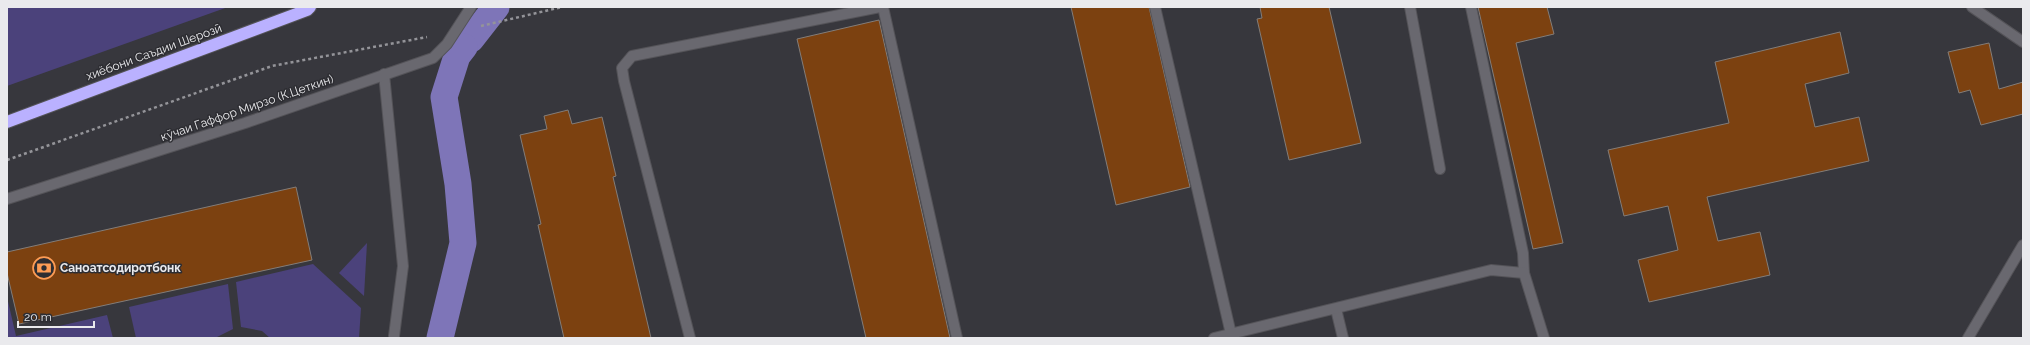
<svg xmlns="http://www.w3.org/2000/svg" width="2030" height="345" viewBox="0 0 2030 345" font-family="Raleway,sans-serif">
	<style>
		.green { fill: #4b427b }
		.lines { fill: none; stroke-linecap: round; stroke-linejoin: round }
		.canal { stroke: #7e75b8; stroke-width: 27 }
		.building { fill: #7c4110; stroke: #837d79 }
		.lane-casing { stroke: #545358; stroke-width: 12 }
		.street-casing { stroke: #545358; stroke-width: 12 }
		.highway-casing { stroke: #545358; stroke-width: 14 }
		.path { stroke: #949499; stroke-width: 2.5; stroke-dasharray: 3 3; stroke-linecap: butt }
		.lane { stroke: #69686f; stroke-width: 10 }
		.street { stroke: #69686f; stroke-width: 10 }
		.highway { stroke: #bab1ff; stroke-width: 12 }
		.labels { text-anchor: middle; dominant-baseline: central; stroke-width: 3; stroke-linejoin: round; paint-order: stroke }
		.street-label { font-size: 12px; fill: #eaeaed; stroke: #2d2d32 }
		.poi-label { font-size: 12px; font-weight: bold; fill: #eaeaed; stroke: #2d2d32; text-anchor: start }
	</style>
	<rect width="100%" height="100%" fill="#37373d"/>
	<g class="green">
		<polygon points="7,7 228,7 7,86"/>
		<polygon points="367,243 364,296 339,273"/>
		<polygon points="313,264 361,308 359,338 270,338 262,331 241,327 236,282"/>
		<polygon points="228,284 233,329 215,338 136,338 129,307"/>
		<polygon points="7,297 16,336 107,315 113,338 7,338"/>
	</g>
	<g class="lines">
		<g class="canal">
			<polyline points="471,39 496,7"/>
			<polyline points="440,338 463,243 458,184 444,97 457,56 464,47"/>
		</g>
	</g>
	<g class="building">
		<polygon points="1071,7 1149,7 1190,187 1116,205"/>
		<polygon points="1260,7 1329,7 1361,143 1289,160 1257,19 1262,18"/>
		<polygon points="1478,7 1547,7 1554,34 1516,43 1563,243 1533,249"/>
		<polygon points="879,20 950,338 866,338 797,39"/>
		<polygon points="1840,32 1849,73 1805,84 1815,127 1859,117 1869,161 1707,197 1718,241 1760,232 1770,275 1649,302 1638,260 1678,250 1668,206 1624,216 1608,150 1729,123 1715,62"/>
		<polygon points="1989,43 1999,89 2023,82 2023,114 1981,125 1970,90 1959,93 1948,52"/>
		<polygon points="568,110 572,124 602,117 616,176 613,177 651,338 564,338 538,225 541,224 520,135 547,129 544,116"/>
		<polygon points="296,187 312,260 19,324 7,273 7,252"/>
	</g>
	<g class="lines">
		<g class="lane-casing">
			<polyline id="lane" points="384,74 403,266 394,336"/>
		</g>
		<g class="street-casing">
			<g id="street">
				<polyline points="883,7 957,338"/>
				<polyline points="1155,7 1231,334"/>
				<polyline points="1410,7 1440,169"/>
				<polyline points="1471,7 1523,253 1524,273"/>
				<polyline points="1972,7 2023,42"/>
				<polyline points="7,199 245,123 433,58 447,44 471,7"/>
				<polyline points="1336,309 1343,338"/>
				<polyline points="690,338 624,81 622,68 632,56 880,7"/>
				<polyline points="1214,338 1491,270 1524,273 1544,338"/>
				<polyline points="1968,338 2023,245"/>
			</g>
		</g>
		<g class="highway-casing">
			<polyline id="highway" points="7,122 307,10 310,7"/>
		</g>
		<g class="path">
			<polyline points="481,26 562,7"/>
			<polyline points="7,160 272,66 427,37"/>
		</g>
		<use href="#lane" class="lane"/>
		<use href="#street" class="street"/>
		<use href="#highway" class="highway"/>
	</g>
	<defs>
		<g id="bank-ring" transform="scale(1.15)"><circle r="9.5" fill="#2d2d32" stroke="#fd9c55" stroke-width="1.5"/><path d="M-6-4H6V4H-6ZM0-2.3a2.3 2.3 0 1 0 0 4.6a2.3 2.3 0 1 0 0-4.6Z" fill="#fd9c55"/></g>
	</defs>
	<g fill-rule="evenodd">
		<use href="#bank-ring" x="44" y="268"/>
	</g>
	<g class="labels">
		<g class="street-label">
			<text transform="translate(154 52) rotate(-20)">хиёбони Саъдии Шерозӣ</text>
			<text transform="translate(247 108) rotate(-19)">кӯчаи Гаффор Мирзо (К.Цеткин)</text>
		</g>
		<g class="poi-label">
			<text x="60" y="268">Саноатсодиротбонк</text>
		</g>
	</g>
	<rect width="2030" height="345" fill="none" stroke="#eaeaed" stroke-width="16"/>
	<path d="M18 321v6h76v-6" fill="none" stroke="#eaeaed" stroke-width="2"/>
	<text x="24" y="321" font-size="12" fill="#eaeaed" stroke="#2d2d32" stroke-width="3" paint-order="stroke">20 m</text>
</svg>
